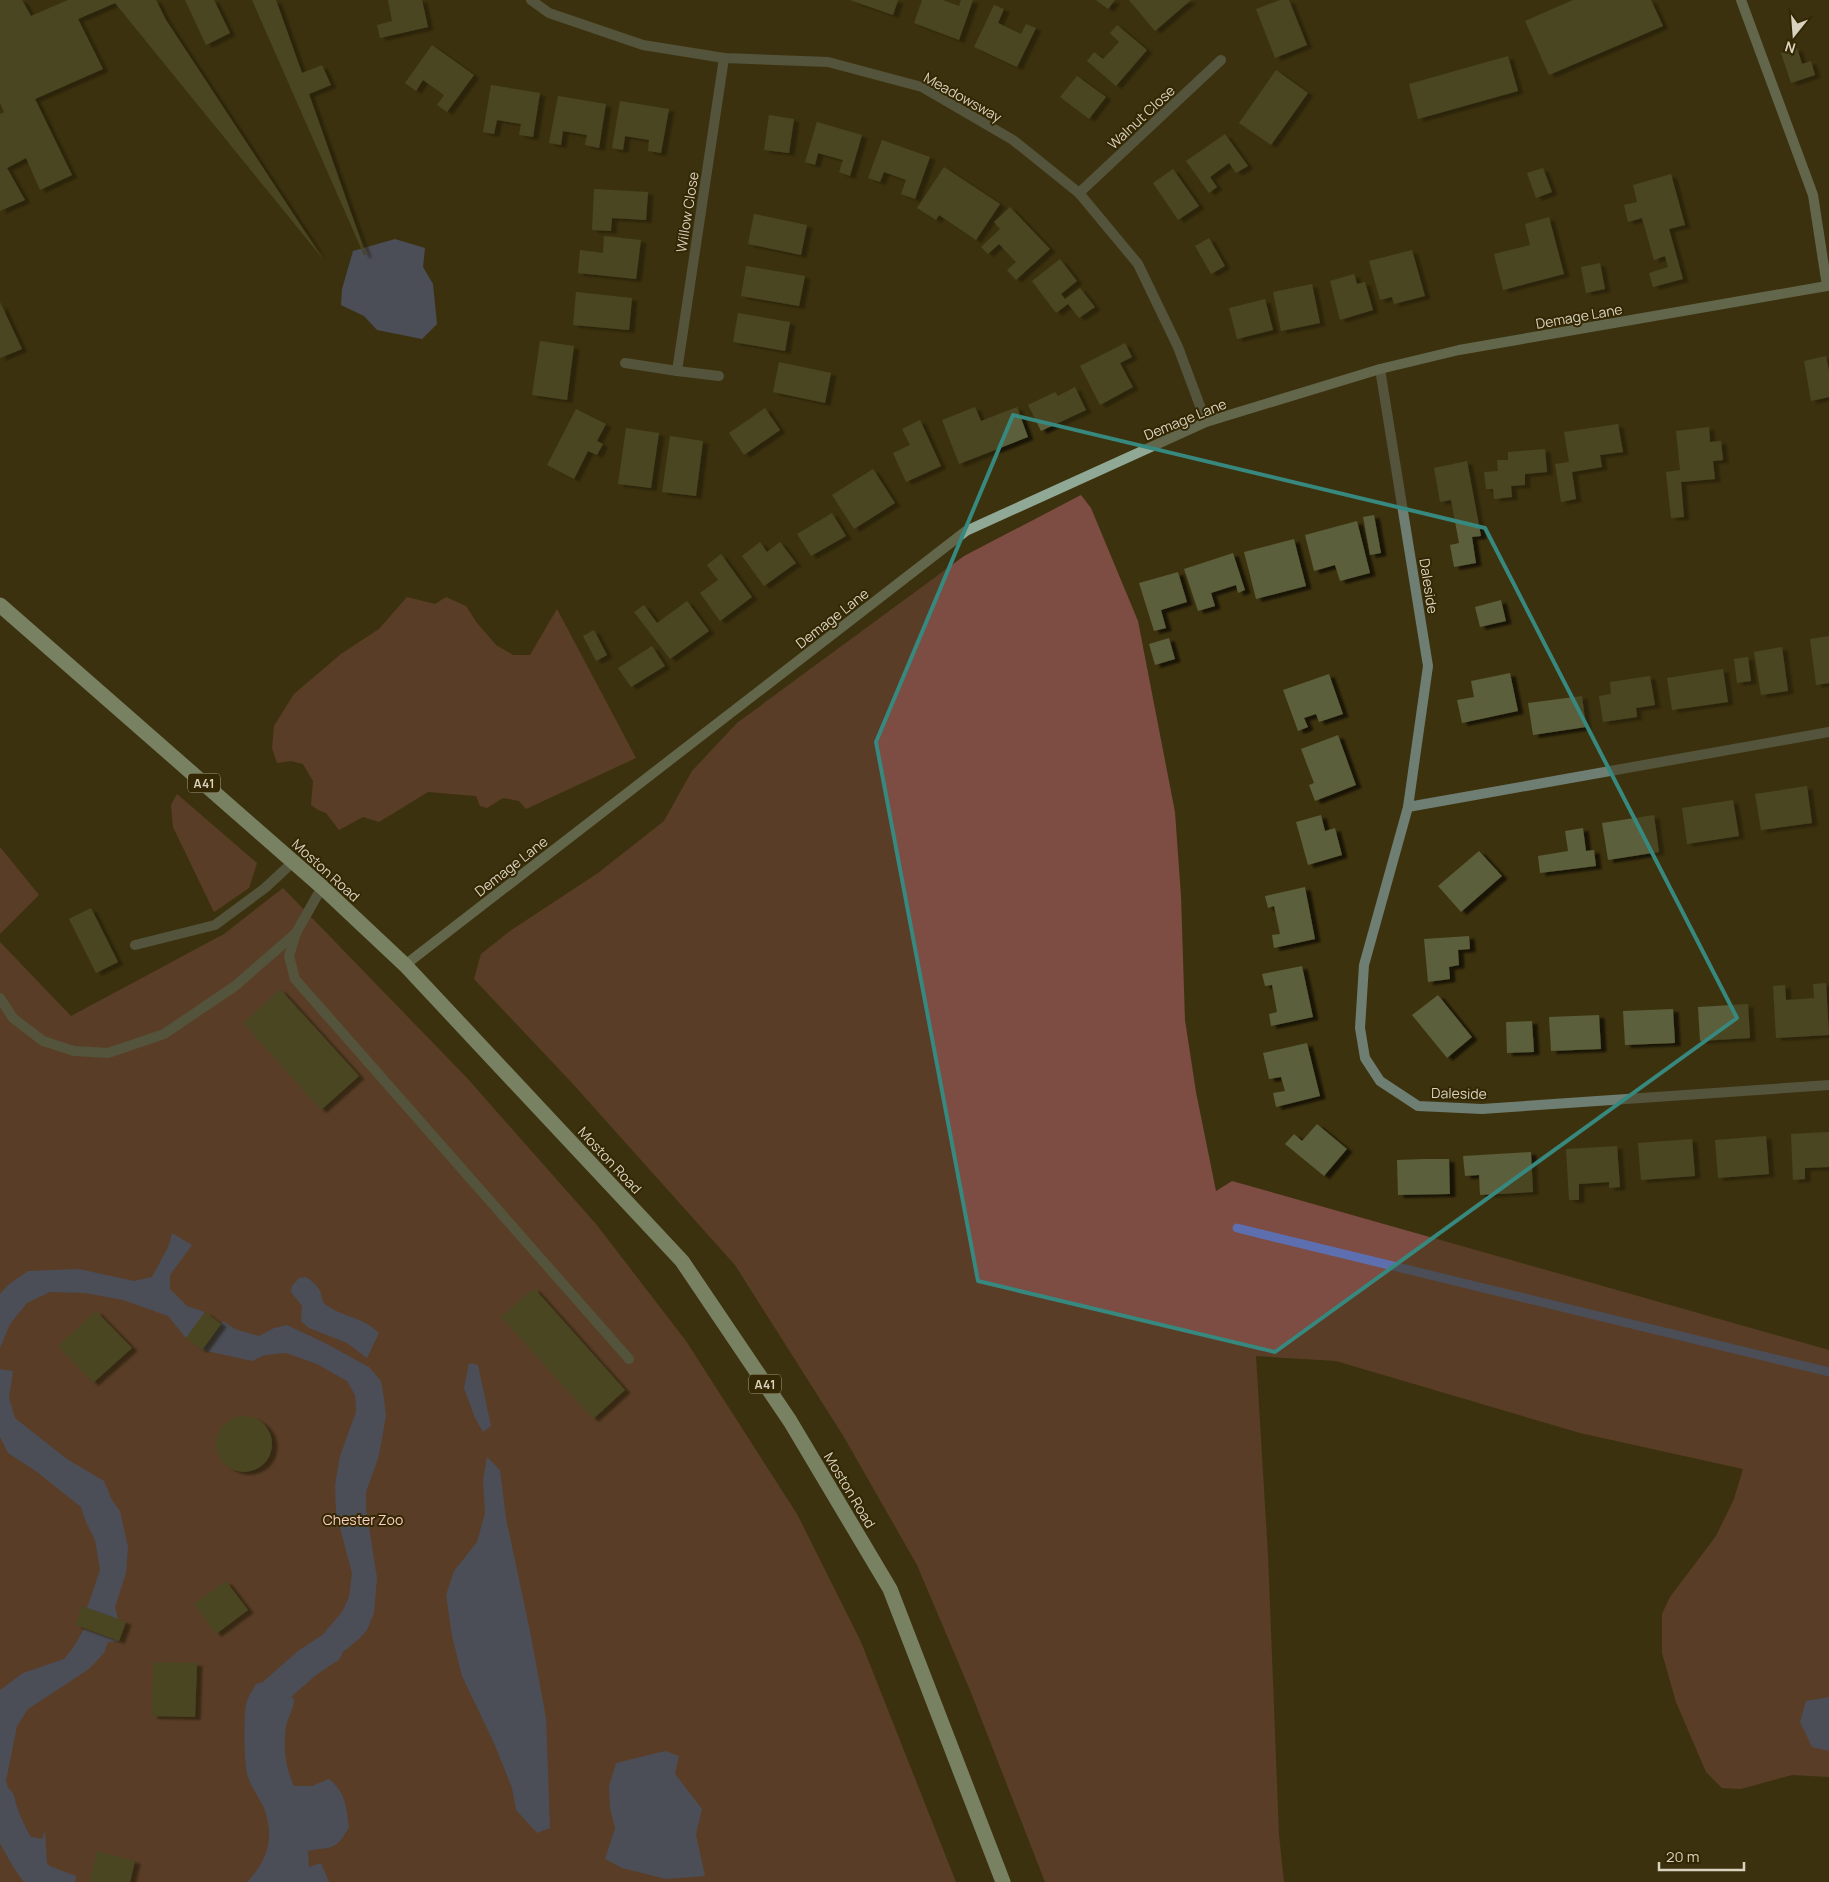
<svg xmlns="http://www.w3.org/2000/svg" width="1829" height="1882" viewBox="0 0 1829 1882" font-family="Manrope,sans-serif">
	<style>
		.green { fill: #7d4c43 }
		.water { fill: #5e6faf }
		.lines { fill: none; stroke-linecap: round; stroke-linejoin: round }
		.stream { stroke: #5e6faf; stroke-width: 9 }
		.canal { stroke: #5e6faf; stroke-width: 30 }
		.building { fill: #5b5e3a; filter: url(#shadow) }
		.lane { stroke: #6f7e72; stroke-width: 10 }
		.street { stroke: #6f7e72; stroke-width: 10 }
		.secondary { stroke: #90a896; stroke-width: 10 }
		.highway { stroke: #c1e5c9; stroke-width: 15 }
		.marked { fill: none; stroke: #37887e; stroke-width: 4; stroke-linejoin: round }
		.labels { text-anchor: middle; dominant-baseline: central; stroke-width: 4; stroke-linejoin: round; paint-order: stroke }
		.shield { fill: #332803; stroke: #a69f87; stroke-width: 1 }
		.shield-label { font-size: 12px; font-weight: bold; fill: #d8d2bf }
		.street-label { font-size: 14px; fill: #d8d2bf; stroke: #332803 }
		.park-label { font-size: 14px; fill: #facdc4; stroke: #332803 }
	</style>
	<defs>
		<filter id="shadow"><feDropShadow dx="5.5" dy="3" stdDeviation="1" flood-color="#0009"/></filter>
	</defs>
	<rect width="100%" height="100%" fill="#3d320e"/>
	<g class="green">
		<polygon points="1081,495 1091,508 1138,621 1175,812 1181,896 1185,1020 1196,1092 1216,1191 1232,1181 1829,1350 1829,1777 1792,1775 1741,1789 1722,1788 1706,1772 1676,1702 1662,1653 1662,1614 1670,1597 1716,1536 1734,1499 1743,1469 1580,1433 1336,1361 1256,1356 1268,1556 1279,1835 1284,1882 1045,1882 970,1690 917,1565 844,1437 735,1265 573,1084 474,979 481,954 510,931 598,873 664,821 692,771 737,723 964,556"/>
		<polygon points="407,597 435,604 446,597 466,606 477,623 496,645 513,655 530,655 557,609 636,758 526,809 519,801 503,798 487,808 480,806 476,796 428,792 379,822 363,817 339,830 326,813 318,810 311,805 313,781 303,764 291,761 277,763 272,748 274,726 294,694 341,654 379,629"/>
		<polygon points="177,794 257,863 249,888 214,912 173,827 171,805"/>
		<polygon points="0,847 39,895 0,934"/>
		<polygon points="283,888 467,1078 596,1224 686,1341 797,1514 861,1642 956,1882 0,1882 0,942 71,1016 224,934"/>
	</g>
	<g class="water">
		<polygon points="395,239 425,248 423,267 433,284 437,324 422,339 377,330 364,316 341,305 342,289 353,251"/>
		<polygon points="172,1233 192,1245 170,1275 170,1289 187,1306 205,1312 186,1338 168,1316 123,1300 85,1293 50,1292 27,1303 10,1324 0,1348 0,1294 8,1285 28,1271 79,1269 134,1281 152,1277 169,1245"/>
		<path d="M 306,1277 C 311,1280 317,1285 320,1291 C 322,1296 321,1301 326,1305 C 343,1317 363,1317 379,1333 L 367,1358 L 347,1343 L 309,1328 L 301,1321 L 302,1306 L 291,1292 L 292,1286 L 299,1278 Z"/>
		<polygon points="223,1321 235,1329 259,1336 274,1328 287,1325 325,1343 369,1367 381,1381 384,1398 386,1415 382,1439 378,1459 366,1492 366,1508 377,1578 374,1613 367,1630 361,1637 347,1649 328,1662 306,1682 284,1667 318,1640 342,1612 349,1597 352,1573 336,1513 335,1485 340,1456 356,1412 355,1395 347,1381 317,1364 286,1353 265,1355 252,1361 202,1350"/>
		<polygon points="469,1363 478,1365 491,1426 483,1432 475,1418 464,1388"/>
		<polygon points="0,1369 13,1371 9,1398 15,1418 67,1459 104,1481 112,1500 120,1511 128,1547 126,1573 115,1607 118,1619 87,1608 100,1570 95,1540 86,1522 81,1507 37,1472 8,1453 0,1437"/>
		<polygon points="487,1457 500,1470 506,1518 530,1631 546,1718 550,1828 537,1833 516,1810 512,1788 494,1743 462,1676 452,1636 446,1595 454,1571 477,1542 485,1513 483,1480"/>
		<polygon points="84,1629 119,1641 108,1642 104,1653 89,1669 28,1709 17,1726 6,1781 17,1816 0,1827 0,1690 23,1673 64,1659 73,1648"/>
		<path d="M 269,1680 L 294,1699 C 294,1709 288,1717 286,1726 C 283,1747 285,1767 294,1786 L 312,1786 L 329,1779 C 346,1793 346,1806 349,1827 C 335,1852 333,1846 308,1851 L 309,1867 L 321,1863 L 329,1882 L 247,1882 C 268,1860 275,1838 264,1808 C 259,1798 252,1788 248,1777 C 244,1766 243,1712 247,1701 C 249,1695 253,1689 256,1684 Z"/>
		<polygon points="1829,1697 1829,1751 1812,1747 1800,1722 1806,1701"/>
		<polygon points="665,1751 679,1756 675,1774 702,1809 696,1835 705,1876 666,1879 622,1868 605,1859 615,1828 610,1808 609,1786 616,1763"/>
		<polygon points="45,1831 47,1865 76,1876 75,1882 26,1882 23,1879 9,1843 28,1836 42,1839"/>
	</g>
	<g class="lines">
		<polyline class="stream" points="1237,1228 1829,1372"/>
		<g class="canal">
			<polyline points="260,1723 266,1699 307,1663 328,1649"/>
			<path d="M 0,1801 C 4,1822 28,1869 45,1882"/>
		</g>
	</g>
	<g class="building">
		<polygon points="0,0 22,0 31,16 68,0 156,0 166,20 323,259 115,3 78,19 103,69 35,99 72,175 40,190 26,158 7,168 25,200 0,211 0,114 4,112 0,103"/>
		<polygon points="185,0 214,0 230,33 206,45"/>
		<polygon points="252,0 276,0 302,73 322,65 331,85 309,94 366,255 364,255"/>
		<polygon points="388,0 422,0 428,27 380,38 377,25 392,21"/>
		<polygon points="850,0 898,0 893,15"/>
		<polygon points="922,0 943,0 959,6 961,0 973,0 959,40 914,23"/>
		<polygon points="1096,0 1115,0 1108,9"/>
		<polygon points="1129,0 1191,0 1155,31"/>
		<polygon points="1280,0 1289,0 1307,45 1275,58 1256,9"/>
		<polygon points="1573,0 1651,0 1663,26 1549,75 1525,21"/>
		<polygon points="994,5 1004,9 998,23 1021,34 1026,24 1036,28 1017,67 974,47"/>
		<polygon points="1117,25 1147,50 1116,86 1087,61 1094,52 1103,59 1119,42 1110,33"/>
		<polygon points="432,45 474,75 447,112 437,105 444,95 423,80 416,91 405,83"/>
		<polygon points="1797,48 1802,64 1811,61 1815,75 1791,83 1781,53"/>
		<polygon points="1508,56 1518,91 1418,119 1409,84"/>
		<polygon points="1276,70 1308,93 1271,145 1239,123"/>
		<polygon points="1077,76 1106,97 1089,119 1060,97"/>
		<polygon points="491,85 540,93 533,137 519,135 521,124 497,120 494,134 483,132"/>
		<polygon points="558,96 606,104 599,148 585,145 587,135 563,131 561,145 549,143"/>
		<polygon points="620,101 669,109 661,153 648,151 649,140 625,136 623,150 612,148"/>
		<polygon points="769,115 794,119 789,153 764,150"/>
		<polygon points="817,122 862,135 850,176 839,172 843,160 818,153 815,165 805,162"/>
		<polygon points="1225,134 1248,166 1236,173 1229,163 1210,177 1217,187 1209,193 1186,161"/>
		<polygon points="882,140 930,157 915,199 901,194 906,180 884,172 880,182 868,178"/>
		<polygon points="944,167 1000,204 976,240 939,215 936,220 917,208"/>
		<polygon points="1543,168 1552,192 1536,198 1527,173"/>
		<polygon points="1173,169 1199,206 1178,220 1153,183"/>
		<polygon points="1671,174 1685,225 1669,229 1683,279 1653,287 1649,273 1668,267 1665,256 1654,260 1642,218 1628,222 1624,205 1637,202 1633,185"/>
		<polygon points="594,189 648,192 646,220 612,218 611,231 592,230"/>
		<polygon points="1010,207 1050,249 1016,280 1007,270 1016,262 999,244 988,254 981,247 1000,229 994,222"/>
		<polygon points="754,214 807,225 801,255 748,244"/>
		<polygon points="1549,217 1564,274 1503,290 1494,254 1530,245 1525,224"/>
		<polygon points="604,236 641,240 636,279 578,273 580,250 603,253"/>
		<polygon points="1209,238 1225,266 1211,274 1195,246"/>
		<polygon points="1412,250 1425,296 1394,304 1392,297 1380,300 1369,261"/>
		<polygon points="1060,259 1077,281 1061,294 1065,299 1080,288 1095,307 1079,318 1068,304 1056,313 1032,281"/>
		<polygon points="1600,263 1605,289 1586,293 1581,267"/>
		<polygon points="746,266 805,276 799,306 741,296"/>
		<polygon points="1354,274 1357,284 1365,282 1373,310 1340,320 1330,281"/>
		<polygon points="1312,284 1320,323 1281,331 1273,292"/>
		<polygon points="576,292 632,298 629,330 573,325"/>
		<polygon points="1265,299 1273,330 1237,339 1229,308"/>
		<polygon points="0,302 22,349 0,358"/>
		<polygon points="738,313 790,322 785,351 733,342"/>
		<polygon points="540,341 574,346 567,400 532,395"/>
		<polygon points="1125,343 1132,357 1120,363 1133,387 1100,405 1080,366"/>
		<polygon points="1826,356 1829,371 1829,397 1811,401 1804,361"/>
		<polygon points="779,362 831,373 825,403 773,392"/>
		<polygon points="1075,387 1086,410 1041,431 1028,405 1055,392 1058,396"/>
		<polygon points="975,407 981,421 1017,407 1028,437 959,464 942,420"/>
		<polygon points="765,408 780,430 744,455 729,433"/>
		<polygon points="576,409 606,424 597,441 603,444 597,455 588,451 574,479 547,465"/>
		<polygon points="920,420 941,466 906,482 893,453 910,445 902,429"/>
		<polygon points="1618,424 1623,452 1600,455 1602,467 1572,472 1576,499 1561,502 1555,464 1569,462 1564,432"/>
		<polygon points="1709,427 1710,442 1721,441 1723,460 1713,461 1715,479 1681,482 1684,517 1671,518 1666,472 1680,470 1676,431"/>
		<polygon points="626,428 659,433 651,488 618,484"/>
		<polygon points="670,436 703,441 696,496 662,492"/>
		<polygon points="1545,449 1547,472 1525,474 1525,485 1511,486 1512,497 1494,499 1493,489 1486,489 1484,472 1498,471 1497,460 1508,460 1508,452"/>
		<polygon points="1467,461 1481,536 1472,537 1476,563 1454,567 1450,545 1459,543 1451,500 1440,502 1434,468"/>
		<polygon points="873,469 895,503 854,529 832,495"/>
		<polygon points="832,513 846,536 811,556 797,534"/>
		<polygon points="1374,515 1381,553 1370,555 1363,517"/>
		<polygon points="1357,521 1370,573 1340,581 1335,565 1314,571 1305,535"/>
		<polygon points="1294,539 1306,586 1256,599 1244,552"/>
		<polygon points="760,542 767,552 780,542 796,563 764,586 742,556"/>
		<polygon points="1233,553 1245,590 1238,593 1236,585 1211,593 1215,606 1198,611 1184,569"/>
		<polygon points="721,554 752,597 720,621 700,593 718,580 707,565"/>
		<polygon points="1178,572 1187,602 1161,610 1166,628 1154,631 1139,583"/>
		<polygon points="1501,600 1506,621 1480,627 1475,607"/>
		<polygon points="687,601 709,631 670,659 634,612 644,605 657,623"/>
		<polygon points="594,630 607,655 596,661 583,636"/>
		<polygon points="1829,636 1829,683 1816,685 1810,639"/>
		<polygon points="1169,638 1175,659 1155,665 1149,644"/>
		<polygon points="652,646 665,666 631,687 618,668"/>
		<polygon points="1782,647 1788,691 1761,695 1754,652"/>
		<polygon points="1748,657 1751,681 1737,683 1734,659"/>
		<polygon points="1723,669 1728,702 1672,710 1667,678"/>
		<polygon points="1510,673 1518,711 1462,723 1457,700 1474,697 1471,681"/>
		<polygon points="1329,674 1343,714 1319,722 1316,714 1304,718 1308,727 1298,731 1283,690"/>
		<polygon points="1650,676 1655,705 1636,708 1637,717 1603,722 1599,696 1611,694 1610,682"/>
		<polygon points="1582,696 1586,727 1533,735 1528,703"/>
		<polygon points="1338,735 1356,785 1315,801 1309,785 1314,783 1301,749"/>
		<polygon points="1807,786 1812,823 1761,830 1755,794"/>
		<polygon points="1733,800 1739,836 1687,844 1682,808"/>
		<polygon points="1321,815 1325,831 1335,828 1342,855 1308,865 1296,822"/>
		<polygon points="1654,815 1659,852 1608,860 1602,823"/>
		<polygon points="1583,828 1586,851 1594,850 1596,866 1540,873 1538,856 1568,851 1565,831"/>
		<polygon points="1479,851 1502,876 1461,912 1438,886"/>
		<polygon points="1305,887 1315,939 1274,948 1272,935 1280,934 1274,906 1268,908 1265,896"/>
		<polygon points="91,908 118,962 96,973 69,919"/>
		<polygon points="1469,936 1470,949 1458,950 1459,965 1449,967 1450,979 1428,982 1424,939"/>
		<polygon points="1302,966 1313,1017 1271,1026 1269,1014 1277,1012 1272,985 1265,986 1262,974"/>
		<polygon points="1826,983 1829,1035 1776,1038 1773,986 1785,985 1786,1000 1801,999 1814,998 1813,984"/>
		<polygon points="280,989 359,1076 321,1110 243,1023"/>
		<polygon points="1438,995 1472,1037 1447,1058 1412,1015"/>
		<polygon points="1748,1004 1750,1038 1700,1041 1698,1007"/>
		<polygon points="1673,1009 1675,1043 1625,1045 1623,1011"/>
		<polygon points="1599,1015 1601,1049 1551,1051 1549,1017"/>
		<polygon points="1532,1021 1534,1052 1507,1053 1506,1022"/>
		<polygon points="1307,1043 1320,1096 1276,1107 1273,1093 1285,1091 1281,1077 1269,1079 1263,1053"/>
		<polygon points="1317,1124 1347,1149 1324,1176 1285,1144 1294,1134 1302,1141"/>
		<polygon points="1829,1132 1829,1167 1805,1168 1805,1179 1793,1180 1791,1134"/>
		<polygon points="1766,1136 1769,1174 1718,1178 1715,1140"/>
		<polygon points="1692,1139 1695,1176 1641,1180 1638,1143"/>
		<polygon points="1617,1146 1620,1187 1609,1188 1609,1182 1579,1184 1579,1200 1569,1200 1566,1149"/>
		<polygon points="1531,1152 1533,1192 1480,1195 1479,1175 1465,1176 1463,1156"/>
		<polygon points="1423,1159 1449,1159 1450,1194 1398,1195 1397,1160"/>
		<polygon points="534,1288 625,1390 593,1419 501,1317"/>
		<polygon points="96,1311 132,1348 93,1383 58,1346"/>
		<polygon points="205,1312 221,1324 202,1350 186,1338"/>
		<circle cx="244" cy="1444" r="28"/>
		<polygon points="226,1581 248,1610 216,1634 194,1604"/>
		<polygon points="81,1606 126,1622 119,1641 76,1625"/>
		<polygon points="153,1662 197,1663 195,1717 152,1716"/>
		<polygon points="97,1851 135,1861 130,1882 89,1882"/>
	</g>
	<g class="lines">
		<g class="lane">
			<polyline points="296,933 289,956 295,979 629,1359"/>
			<polyline points="135,945 215,925 265,888 293,862"/>
			<polyline points="0,998 13,1018 43,1041 74,1051 108,1053 164,1034 235,986 296,933 322,887"/>
		</g>
		<g class="street">
			<polyline points="531,0 549,13 643,45 724,58 828,62 922,87 1013,140 1079,193 1138,264 1178,347 1206,422"/>
			<polyline points="1079,193 1221,60"/>
			<polyline points="625,363 677,371 724,58"/>
			<polyline points="1380,369 1428,666 1408,807 1364,965 1360,1028 1365,1058 1380,1081 1418,1106 1482,1109 1829,1085"/>
			<polyline points="677,371 719,376"/>
			<polyline points="1408,807 1829,732"/>
		</g>
		<polyline class="secondary" points="405,965 966,531 1206,422 1380,369 1459,350 1827,286 1813,195 1741,0"/>
		<polyline class="highway" points="0,605 322,887 405,965 682,1261 790,1421 890,1589 1003,1882"/>
	</g>
	<path d="M0 0H1829V1882H0ZM 1013,415 L 1485,528 L 1737,1018 L 1275,1352 L 978,1281 L 876,742 Z" fill="#3d320e" fill-opacity=".55" fill-rule="evenodd"/>
	<path class="marked" d="M 1013,415 L 1485,528 L 1737,1018 L 1275,1352 L 978,1281 L 876,742 Z"/>
	<g class="labels">
		<g class="shield">
			<rect x="188" y="773.5" width="32" height="19" rx="4"/>
			<rect x="749" y="1374.5" width="32" height="19" rx="4"/>
		</g>
		<g class="shield-label">
			<text x="204" y="783">A41</text>
			<text x="765" y="1384">A41</text>
		</g>
		<g class="street-label">
			<text transform="translate(963 97) rotate(29)">Meadowsway</text>
			<text transform="translate(1141 117) rotate(-43)">Walnut Close</text>
			<text transform="translate(687 212) rotate(-81)">Willow Close</text>
			<text transform="translate(1579 316) rotate(-10)">Demage Lane</text>
			<text transform="translate(1185 419) rotate(-22)">Demage Lane</text>
			<text transform="translate(1429 586) rotate(81)">Daleside</text>
			<text transform="translate(832 618) rotate(-38)">Demage Lane</text>
			<text transform="translate(511 866) rotate(-38)">Demage Lane</text>
			<text transform="translate(326 870) rotate(42)">Moston Road</text>
			<text transform="translate(1459 1093) rotate(1)">Daleside</text>
			<text transform="translate(610 1160) rotate(47)">Moston Road</text>
			<text transform="translate(850 1490) rotate(59)">Moston Road</text>
		</g>
		<g class="park-label">
			<text x="363" y="1519">Chester Zoo</text>
		</g>
	</g>
	<g transform="translate(1794 35) rotate(197)" stroke="#332803" stroke-width="4" paint-order="stroke">
	<path d="M0-4L9 19L0 12L-9 19Z" fill="#d8d2bf"/>
	<text y="-8" font-size="14" font-weight="bold" text-anchor="middle" fill="#d8d2bf">N</text>
	</g>
	<path d="M1659 1862v8h85v-8" fill="none" stroke="#d8d2bf" stroke-width="2.5"/>
	<text x="1666" y="1862" font-size="15" fill="#d8d2bf" stroke="#332803" stroke-width="4" paint-order="stroke">20 m</text>
</svg>
